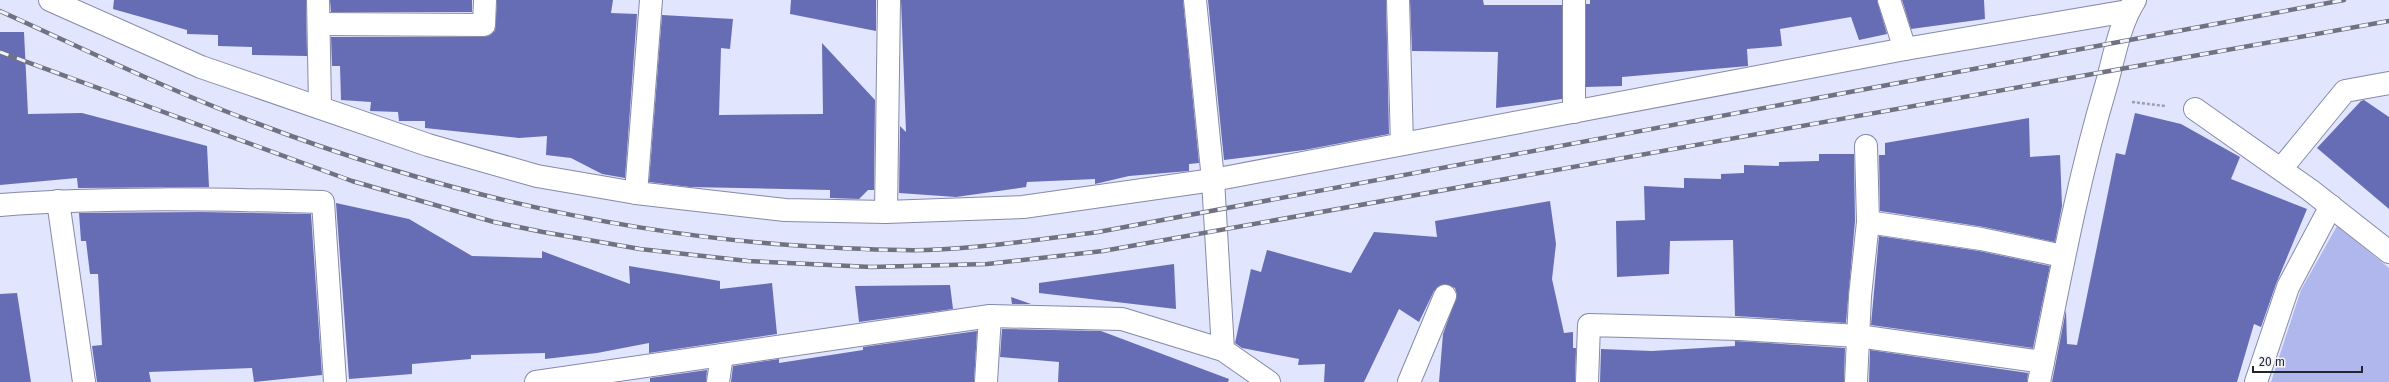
<svg xmlns="http://www.w3.org/2000/svg" width="2389" height="382" viewBox="0 0 2389 382" font-family="'Fira Sans',sans-serif">
	<style>
		.green { fill: #afb7ec }
		.building { fill: #666db5 }
		.lines { fill: none; stroke-linecap: round; stroke-linejoin: round }
		.lane-casing { stroke: #868aa6; stroke-width: 24 }
		.street-casing { stroke: #868aa6; stroke-width: 24 }
		.path { stroke: #9c9fb3; stroke-width: 2.5; stroke-dasharray: 3 2; stroke-linecap: butt }
		.lane { stroke: #fff; stroke-width: 22 }
		.street { stroke: #fff; stroke-width: 22 }
		.rail-casing { stroke: #707283; stroke-width: 4.5 }
		.rail { stroke: #f2f3fa; stroke-width: 3; stroke-dasharray: 9; stroke-linecap: butt }
	</style>
	<rect width="100%" height="100%" fill="#e1e5fe"/>
	<polygon class="green" points="2337,226 2389,268 2389,382 2271,382 2301,290"/>
	<g class="building">
		<polygon points="114,0 306,0 307,56 252,55 252,47 218,46 218,35 187,34 187,30 113,9"/>
		<polygon points="330,0 472,0 472,12 331,12"/>
		<polygon points="497,0 613,0 611,13 637,14 625,178 602,174 571,158 546,155 547,136 519,138 425,128 425,121 399,121 398,112 370,111 371,102 341,100 340,66 332,66 331,37 484,37 495,31"/>
		<polygon points="791,0 876,0 876,31 790,14"/>
		<polygon points="901,0 1183,0 1199,163 1189,164 1189,171 1129,176 1095,184 1095,179 1027,182 1026,187 956,197 899,193 900,126 906,132"/>
		<polygon points="1208,0 1386,0 1389,134 1304,150 1224,160"/>
		<polygon points="1410,0 1483,0 1484,5 1562,5 1562,99 1496,108 1498,52 1412,51"/>
		<polygon points="1590,0 1877,0 1887,34 1859,40 1851,17 1780,29 1782,46 1747,49 1748,66 1622,77 1622,86 1586,87 1586,4 1590,4"/>
		<polygon points="1902,0 1984,0 1985,19 1911,29"/>
		<polygon points="662,15 733,19 730,49 721,48 719,115 823,114 822,43 875,100 874,190 868,190 859,199 830,198 830,190 690,187 649,182"/>
		<polygon points="0,32 24,32 28,114 82,113 207,146 209,187 78,188 77,178 0,185"/>
		<polygon points="2364,100 2389,117 2389,209 2317,148 2361,101"/>
		<polygon points="2135,113 2181,124 2240,157 2231,179 2307,209 2276,284 2261,327 2254,324 2237,382 2052,382 2066,310 2067,344 2077,345 2116,153 2125,155"/>
		<polygon points="2029,118 2030,157 2060,155 2062,206 2055,242 1984,227 1880,211 1879,155 1885,155 1885,143"/>
		<polygon points="1819,154 1854,154 1855,221 1846,323 1735,316 1733,240 1670,241 1669,274 1617,277 1616,221 1645,220 1644,186 1684,188 1684,178 1721,179 1721,174 1744,173 1744,165 1779,166 1779,162 1819,161"/>
		<polygon points="1550,201 1556,244 1552,279 1564,333 1573,332 1573,348 1576,348 1575,382 1439,382 1443,334 1457,295 1455,288 1444,284 1434,291 1419,322 1399,309 1364,382 1324,382 1325,364 1298,365 1299,359 1242,348 1235,343 1251,269 1261,272 1267,250 1351,273 1374,232 1437,237 1435,221"/>
		<polygon points="336,203 409,219 472,256 542,258 542,251 630,284 629,266 720,281 720,289 772,283 777,334 649,353 649,343 597,353 545,359 545,353 471,355 471,359 412,364 412,374 349,379"/>
		<polygon points="201,212 311,214 322,375 254,382 252,368 149,372 151,382 97,382 92,346 102,345 98,274 90,274 86,241 81,241 79,213"/>
		<polygon points="1879,236 1979,251 2050,266 2033,348 1871,325"/>
		<polygon points="1174,264 1176,309 1039,293 1039,283"/>
		<polygon points="950,285 953,309 859,322 855,286"/>
		<polygon points="17,293 31,382 0,382 0,294"/>
		<polygon points="1011,297 1031,304 1012,304"/>
		<polygon points="1002,329 1101,331 1229,379 1228,382 1058,382 1059,362 1000,357"/>
		<polygon points="977,331 974,382 731,382 733,366 779,359 779,363 863,350 863,347"/>
		<polygon points="1735,341 1845,348 1844,382 1600,382 1601,349 1652,351 1735,346"/>
		<polygon points="1870,350 2028,373 2027,382 1869,382"/>
		<polygon points="707,370 706,382 650,382 650,378"/>
	</g>
	<g class="lines">
		<g class="lane-casing">
			<g id="lane">
				<polyline points="318,0 320,106"/>
				<polyline points="1398,0 1402,144"/>
				<polyline points="1889,0 1905,49"/>
				<polyline points="319,24 484,25 485,0"/>
				<polyline points="2195,109 2310,190 2389,252"/>
				<polyline points="1574,112 1574,0"/>
				<polyline points="1866,146 1868,222"/>
				<polyline points="58,201 84,382"/>
				<path d="M 0,205 C 107,197 215,199 323,202 L 335,382"/>
				<polyline points="986,382 990,316"/>
				<polyline points="1587,382 1589,325 1740,329 1858,336 2043,362"/>
				<polyline points="1856,382 1860,296 1868,222 1981,239 2063,256"/>
				<polyline points="2256,382 2288,287 2331,206"/>
			</g>
		</g>
		<g class="street-casing">
			<g id="street">
				<polyline points="50,0 201,67 428,145 537,176 636,193 785,210 886,212 1023,207 1213,180 1905,49 2128,11"/>
				<polyline points="1195,0 1213,180 1223,350"/>
				<polyline points="2281,169 2345,91 2389,83"/>
				<polyline points="636,193 651,0"/>
				<polyline points="886,212 889,0"/>
				<polyline points="536,382 990,316 1122,319 1223,350 1269,382"/>
				<polyline points="718,382 722,355"/>
				<polyline points="1409,382 1445,296"/>
				<path d="M 2039,382 C 2059,283 2077,183 2106,86 C 2114,58 2119,25 2135,0"/>
			</g>
		</g>
		<polyline class="path" points="2132,102 2165,106"/>
		<use href="#lane" class="lane"/>
		<use href="#street" class="street"/>
		<g class="rail-casing">
			<g id="rail">
				<path d="M 0,11 C 75,45 149,81 225,111 C 407,183 594,231 790,245 C 836,248 882,251 927,250 C 985,248 1041,239 1098,232 L 2344,0"/>
				<polyline points="0,52 352,181 494,222 543,232 640,249 748,261 871,267 987,264 1103,251 2389,21"/>
			</g>
		</g>
		<use href="#rail" class="rail"/>
	</g>
	<path d="M2253 366v6h109v-6" fill="none" stroke="#232430" stroke-width="2"/>
	<text x="2259" y="366" font-size="12" fill="#232430" stroke="#f2f3fa" stroke-width="3" paint-order="stroke">20 m</text>
</svg>
